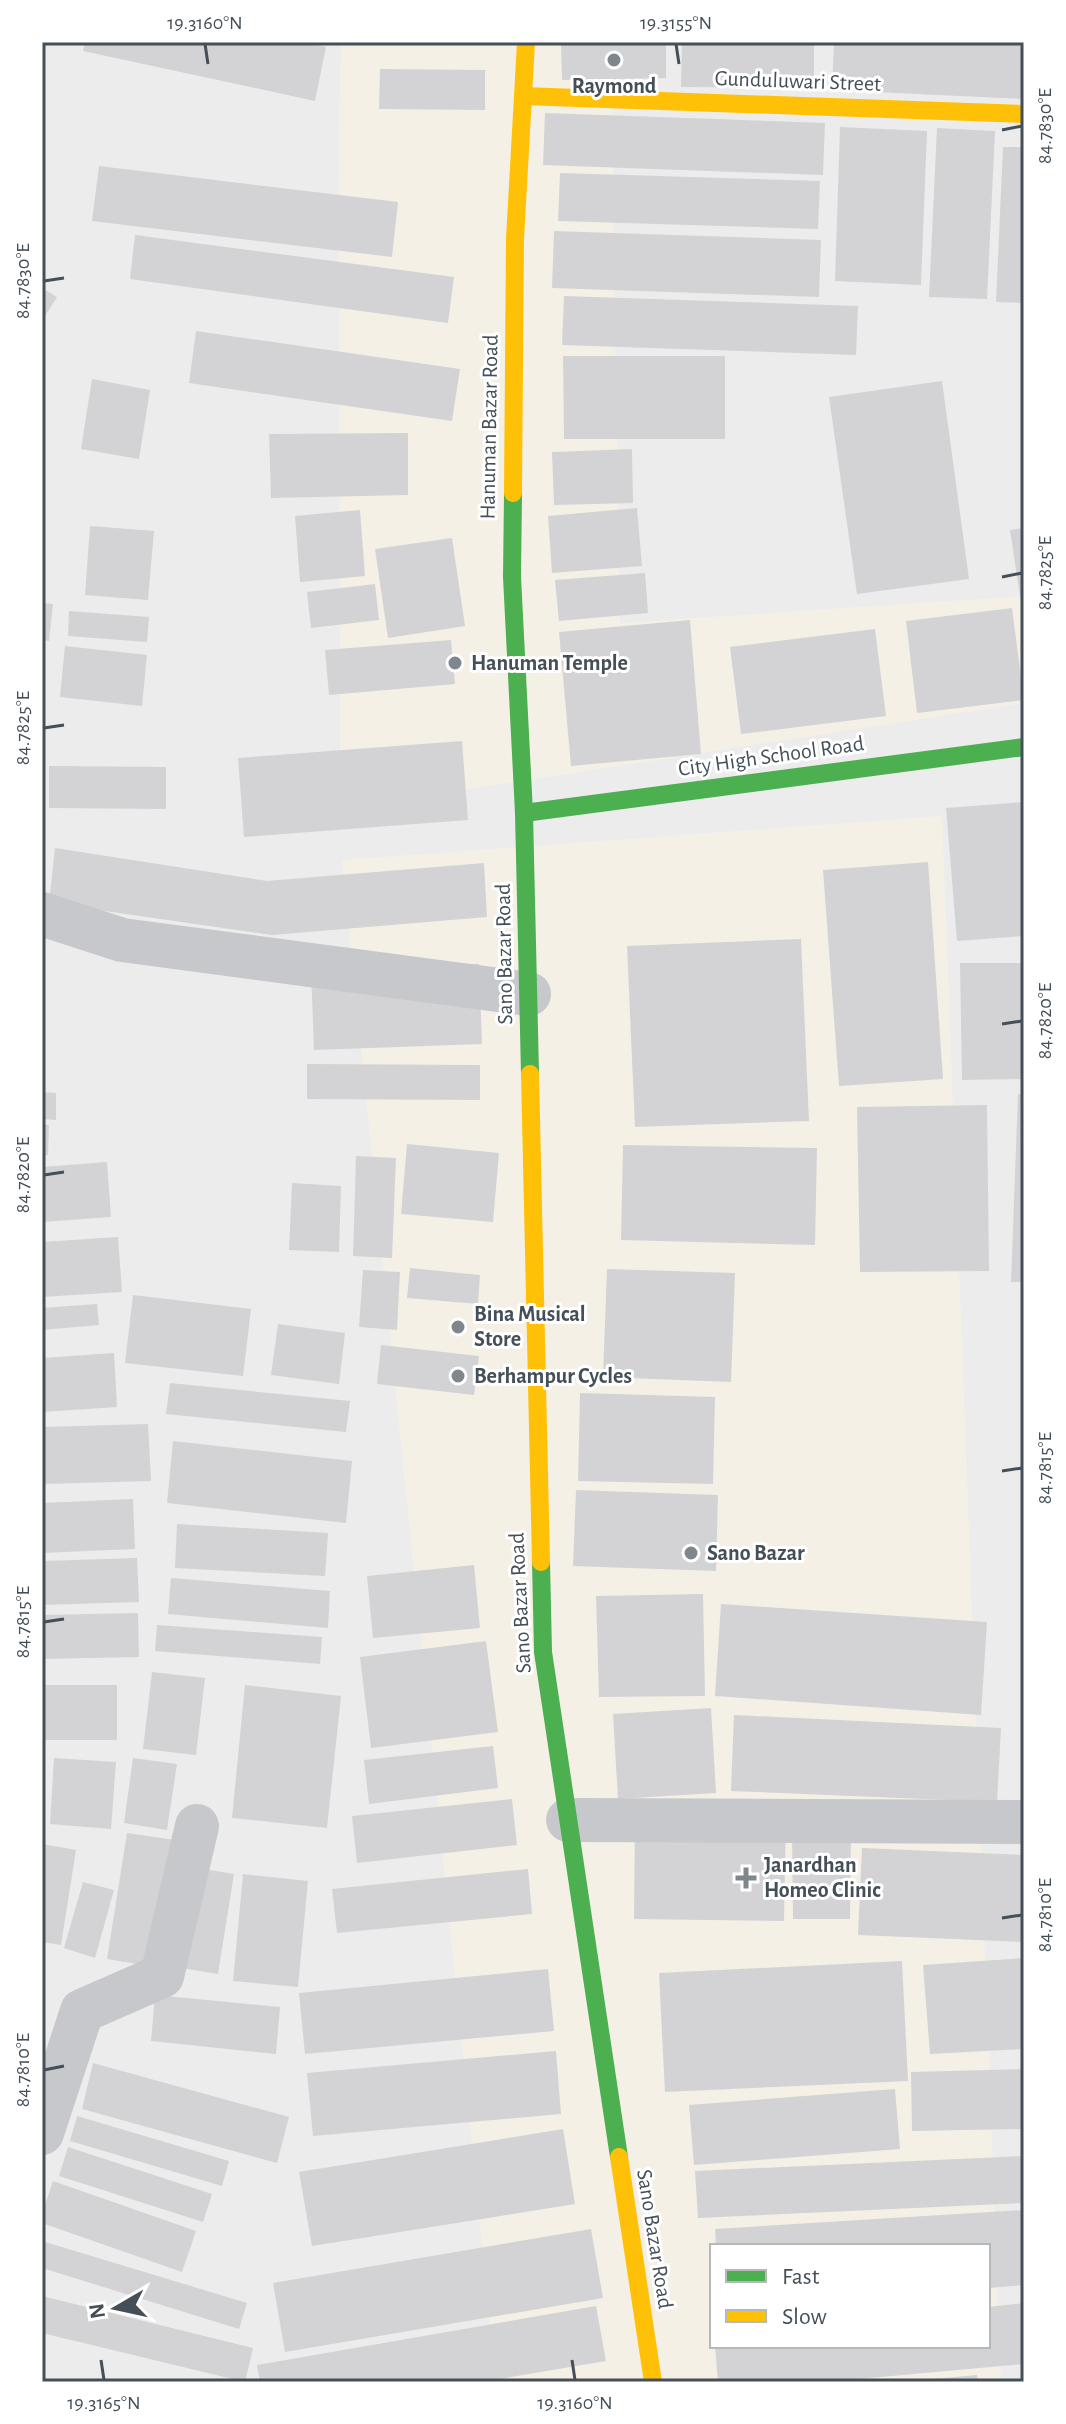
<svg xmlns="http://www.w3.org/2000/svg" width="1066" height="2424" viewBox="0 0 1066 2424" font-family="'Alegreya Sans',sans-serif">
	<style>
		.commercial { fill: #f5f0e6; fill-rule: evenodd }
		.building { fill: #d3d3d5 }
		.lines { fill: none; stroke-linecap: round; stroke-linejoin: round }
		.street { stroke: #c6c8cb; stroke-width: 44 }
		.fast { stroke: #4caf50; stroke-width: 18 }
		.slow { stroke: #ffc107; stroke-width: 18 }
		.ticks { fill: none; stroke: #444f58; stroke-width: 3 }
		.poi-dot { fill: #7f868c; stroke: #fff; stroke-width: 3 }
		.labels { text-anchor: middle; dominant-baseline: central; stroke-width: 6; stroke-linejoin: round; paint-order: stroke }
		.street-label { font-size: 22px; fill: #444f58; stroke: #fff }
		.poi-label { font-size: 22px; font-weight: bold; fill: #444f58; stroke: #fff; text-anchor: start }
		.neatline { fill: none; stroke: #444f58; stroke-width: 3 }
		.ticks-label { font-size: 20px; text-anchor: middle; fill: #444f58 }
	</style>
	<rect width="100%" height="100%" fill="#edecec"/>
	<g class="commercial">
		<polygon points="341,42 611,42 620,623 1024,596 1024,703 340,809 339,130"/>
		<path d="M 942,816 L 1001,2382 L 496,2382 L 342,860 ZM 712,2246 L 988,2246 L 988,2346 L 712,2346 Z"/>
	</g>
	<g class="building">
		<polygon points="85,42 301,42 326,47 315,101 83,51"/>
		<polygon points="561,42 666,42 666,78 562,80"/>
		<polygon points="682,42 814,42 814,88 681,87"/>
		<polygon points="834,42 1024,42 1024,99 832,90"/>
		<polygon points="380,69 485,70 485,110 379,109"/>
		<polygon points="545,113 825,123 823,175 543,165"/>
		<polygon points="840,127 927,131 921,285 835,281"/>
		<polygon points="937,128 995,131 987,299 929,297"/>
		<polygon points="1003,147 1024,147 1024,303 996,302"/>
		<polygon points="99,166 398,202 392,257 92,221"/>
		<polygon points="560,173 820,181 818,229 558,221"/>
		<polygon points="554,231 821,240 819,297 552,288"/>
		<polygon points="135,235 454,277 448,323 130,279"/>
		<polygon points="42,288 57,297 42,321"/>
		<polygon points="564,296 858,306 856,355 562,345"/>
		<polygon points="196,331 460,369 452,421 189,383"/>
		<polygon points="563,356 725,356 725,439 564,439"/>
		<polygon points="92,379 150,390 139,459 81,449"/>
		<polygon points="942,381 969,579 857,594 829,397"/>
		<polygon points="408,433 408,495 271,498 269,434"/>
		<polygon points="632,449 633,503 554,505 552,452"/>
		<polygon points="637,508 642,566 552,573 548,516"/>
		<polygon points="360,510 365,576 300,582 295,516"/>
		<polygon points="90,526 154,531 148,600 85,595"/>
		<polygon points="1024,528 1024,609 1022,609 1010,530"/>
		<polygon points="452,538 465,626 388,638 375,549"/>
		<polygon points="645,573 648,613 559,621 555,580"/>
		<polygon points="375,584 379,620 311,628 307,592"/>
		<polygon points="42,603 53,604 49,641 42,640"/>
		<polygon points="1012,608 1024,700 917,713 906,621"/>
		<polygon points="69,611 149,617 147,642 68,636"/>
		<polygon points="690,620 701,754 571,766 559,632"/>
		<polygon points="875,629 886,716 741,734 730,647"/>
		<polygon points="451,640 455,684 329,695 325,650"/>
		<polygon points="65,646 147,655 142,706 60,697"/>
		<polygon points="462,741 468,820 244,837 238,758"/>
		<polygon points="49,766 166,767 166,809 49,808"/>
		<polygon points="1024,802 1024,936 957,941 946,808"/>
		<polygon points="55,848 267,881 484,863 487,917 272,935 49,903"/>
		<polygon points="928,862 943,1079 839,1086 823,870"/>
		<polygon points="801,939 809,1121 635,1127 627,946"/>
		<polygon points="960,963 1024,963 1024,1079 962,1080"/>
		<polygon points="479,964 482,1044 314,1050 311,971"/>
		<polygon points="307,1064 480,1065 480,1100 307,1099"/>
		<polygon points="42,1092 56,1093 56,1120 42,1119"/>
		<polygon points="1018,1094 1024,1094 1024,1282 1011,1282"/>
		<polygon points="987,1105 989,1271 860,1272 857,1107"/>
		<polygon points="42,1124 49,1125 48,1155 42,1155"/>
		<polygon points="407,1144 499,1153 493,1222 401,1214"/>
		<polygon points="623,1145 817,1148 815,1245 621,1240"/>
		<polygon points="356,1156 396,1158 392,1258 353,1256"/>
		<polygon points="107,1162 111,1217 42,1222 42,1167"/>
		<polygon points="292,1183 341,1186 339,1252 289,1250"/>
		<polygon points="118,1237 122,1292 42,1297 42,1242"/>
		<polygon points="410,1268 480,1275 478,1304 407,1298"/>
		<polygon points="607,1269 735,1273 731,1382 603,1377"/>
		<polygon points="363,1270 400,1272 397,1330 359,1327"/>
		<polygon points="133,1295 251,1309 243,1376 125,1363"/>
		<polygon points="97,1304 99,1325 42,1330 42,1308"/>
		<polygon points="278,1324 345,1333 339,1384 271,1375"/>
		<polygon points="381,1345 479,1356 474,1395 377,1384"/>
		<polygon points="114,1353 117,1407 42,1412 42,1358"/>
		<polygon points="170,1383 350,1401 346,1432 166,1414"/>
		<polygon points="580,1393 715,1397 713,1484 578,1481"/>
		<polygon points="148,1424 151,1481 42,1484 42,1427"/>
		<polygon points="173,1441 352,1461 346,1523 167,1503"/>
		<polygon points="576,1490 718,1495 716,1571 573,1566"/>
		<polygon points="133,1499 135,1549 42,1553 42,1503"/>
		<polygon points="177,1524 328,1533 325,1576 175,1568"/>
		<polygon points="137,1558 139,1602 42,1605 42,1561"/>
		<polygon points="474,1565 480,1628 373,1638 367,1576"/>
		<polygon points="171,1578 330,1591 328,1628 168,1614"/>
		<polygon points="703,1594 705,1696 599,1697 596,1596"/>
		<polygon points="721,1604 987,1622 981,1715 715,1696"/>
		<polygon points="138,1613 139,1657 42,1659 42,1615"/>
		<polygon points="157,1625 322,1637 320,1664 155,1651"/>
		<polygon points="486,1641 498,1732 371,1748 360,1657"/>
		<polygon points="152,1672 205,1678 196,1755 143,1749"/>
		<rect x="42" y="1685" width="75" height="55"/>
		<polygon points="245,1685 341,1696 327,1828 232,1818"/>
		<polygon points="711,1708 716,1793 618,1799 613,1714"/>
		<polygon points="734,1715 1001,1728 997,1802 731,1791"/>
		<polygon points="493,1746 498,1788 369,1804 364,1760"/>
		<polygon points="54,1758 116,1762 111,1829 50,1824"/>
		<polygon points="133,1758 177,1764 167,1830 124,1823"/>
		<polygon points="512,1799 517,1845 357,1863 352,1816"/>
		<polygon points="635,1814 786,1816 784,1921 634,1919"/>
		<polygon points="127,1833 175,1840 155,1967 107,1959"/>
		<polygon points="792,1834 851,1834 850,1919 793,1919"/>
		<polygon points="42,1844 76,1850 61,1945 42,1942"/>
		<polygon points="862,1848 1024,1855 1024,1942 858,1935"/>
		<polygon points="191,1867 234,1874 218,1974 175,1967"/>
		<polygon points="528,1869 532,1914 337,1933 332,1889"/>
		<polygon points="243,1874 308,1881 298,1987 233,1981"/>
		<polygon points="83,1882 114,1890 95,1958 64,1948"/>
		<polygon points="1024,1958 1024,2049 930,2054 923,1965"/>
		<polygon points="902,1961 908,2081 665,2092 659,1973"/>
		<polygon points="548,1969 554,2031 305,2054 299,1993"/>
		<polygon points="155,1995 280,2007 276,2054 151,2041"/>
		<polygon points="556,2051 561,2114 313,2136 307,2073"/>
		<polygon points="93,2063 289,2117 277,2163 82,2109"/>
		<polygon points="1024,2069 1024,2129 912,2131 911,2072"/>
		<polygon points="895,2089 900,2149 694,2165 689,2105"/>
		<polygon points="77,2116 229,2161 222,2186 70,2141"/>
		<polygon points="563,2129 575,2204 312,2246 299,2172"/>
		<polygon points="68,2147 212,2194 203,2222 59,2176"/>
		<polygon points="1024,2156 1024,2203 698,2218 695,2171"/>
		<polygon points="53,2181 196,2231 182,2272 42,2223 42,2214"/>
		<polygon points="1024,2210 1024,2285 988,2288 988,2246 716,2246 715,2229"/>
		<polygon points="591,2229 603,2298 285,2352 273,2283"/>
		<polygon points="42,2241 247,2303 239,2329 42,2268"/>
		<polygon points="42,2296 253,2348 245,2382 42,2333"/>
		<polygon points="1024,2303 1024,2364 826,2382 718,2382 715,2346 988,2346 988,2307"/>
		<polygon points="596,2306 606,2361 482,2382 260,2382 257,2365"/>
		<polygon points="977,2375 978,2382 921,2382 921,2380"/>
	</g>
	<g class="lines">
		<g class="street">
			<polyline points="42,914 122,940 529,994"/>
			<polyline points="568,1820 1024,1822"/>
			<polyline points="42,2133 82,2011 162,1976 197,1826"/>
		</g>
		<g class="fast">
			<polyline points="513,493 512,577 524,813 530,1074"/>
			<polyline points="524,813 1024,747"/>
			<polyline points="541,1562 543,1652 619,2157"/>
		</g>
		<g class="slow">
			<polyline points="523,96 1024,114"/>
			<polyline points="513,493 515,239 526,42"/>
			<polyline points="530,1074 541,1562"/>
			<polyline points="619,2157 653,2382"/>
		</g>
	</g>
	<path class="ticks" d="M 205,44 L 208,64M 676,44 L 679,64M 1002,130 L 1022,126M 44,281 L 64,278M 1002,577 L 1022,573M 44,728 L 64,725M 1002,1024 L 1022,1021M 44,1175 L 64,1172M 1002,1471 L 1022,1468M 44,1622 L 64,1619M 1002,1918 L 1022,1915M 44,2070 L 64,2066M 101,2360 L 104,2380M 572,2360 L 575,2380"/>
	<g class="poi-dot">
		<circle cx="614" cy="60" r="8"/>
		<circle cx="455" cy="663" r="8"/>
		<circle cx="458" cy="1327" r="8"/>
		<circle cx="458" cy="1376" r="8"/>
		<circle cx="691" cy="1553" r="8"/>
		<path d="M742 1866h8v8h8v8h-8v8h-8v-8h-8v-8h8z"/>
	</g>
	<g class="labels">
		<g class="street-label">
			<text transform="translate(798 81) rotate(2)">Gunduluwari Street</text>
			<text transform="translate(489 427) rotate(-89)">Hanuman Bazar Road</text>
			<text transform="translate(771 756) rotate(-8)">City High School Road</text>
			<text transform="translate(504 954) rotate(-91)">Sano Bazar Road</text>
			<text transform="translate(520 1603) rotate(-93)">Sano Bazar Road</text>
			<text transform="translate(655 2239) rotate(81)">Sano Bazar Road</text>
		</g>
		<g class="poi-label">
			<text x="614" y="86" text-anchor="middle">Raymond</text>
			<text x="471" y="663">Hanuman Temple</text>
			<text x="474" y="1314">Bina Musical<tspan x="474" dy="25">Store</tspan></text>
			<text x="474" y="1376">Berhampur Cycles</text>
			<text x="707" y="1553">Sano Bazar</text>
			<text x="764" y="1865">Janardhan<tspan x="764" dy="25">Homeo Clinic</tspan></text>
		</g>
	</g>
	<rect width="1066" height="2424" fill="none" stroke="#ffffff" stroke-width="88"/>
	<rect x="710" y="2244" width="280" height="104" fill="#ffffff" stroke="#b4b9bc" stroke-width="2"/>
	<rect x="726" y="2270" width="40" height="12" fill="#4caf50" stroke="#b4b9bc" stroke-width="2"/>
	<text x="782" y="2284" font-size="24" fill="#444f58">Fast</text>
	<rect x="726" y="2310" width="40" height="12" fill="#ffc107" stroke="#b4b9bc" stroke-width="2"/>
	<text x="782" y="2324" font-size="24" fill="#444f58">Slow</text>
	<g transform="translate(116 2308) rotate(261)" stroke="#ffffff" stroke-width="6" paint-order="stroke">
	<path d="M0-6L14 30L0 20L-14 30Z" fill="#444f58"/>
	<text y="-12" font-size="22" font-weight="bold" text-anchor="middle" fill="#444f58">N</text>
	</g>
	<rect x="44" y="44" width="978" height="2336" class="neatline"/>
	<g class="ticks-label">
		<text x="205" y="29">19.3160°N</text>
		<text x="676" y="29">19.3155°N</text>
		<text transform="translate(1044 126) rotate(-90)" y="7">84.7830°E</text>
		<text transform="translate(22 281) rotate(-90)" y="7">84.7830°E</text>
		<text transform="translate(1044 573) rotate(-90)" y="7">84.7825°E</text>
		<text transform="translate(22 728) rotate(-90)" y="7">84.7825°E</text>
		<text transform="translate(1044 1021) rotate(-90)" y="7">84.7820°E</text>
		<text transform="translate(22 1175) rotate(-90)" y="7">84.7820°E</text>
		<text transform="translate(1044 1468) rotate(-90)" y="7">84.7815°E</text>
		<text transform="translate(22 1622) rotate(-90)" y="7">84.7815°E</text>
		<text transform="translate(1044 1915) rotate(-90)" y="7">84.7810°E</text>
		<text transform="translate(22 2070) rotate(-90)" y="7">84.7810°E</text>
		<text x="104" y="2409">19.3165°N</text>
		<text x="575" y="2409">19.3160°N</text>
	</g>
</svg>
